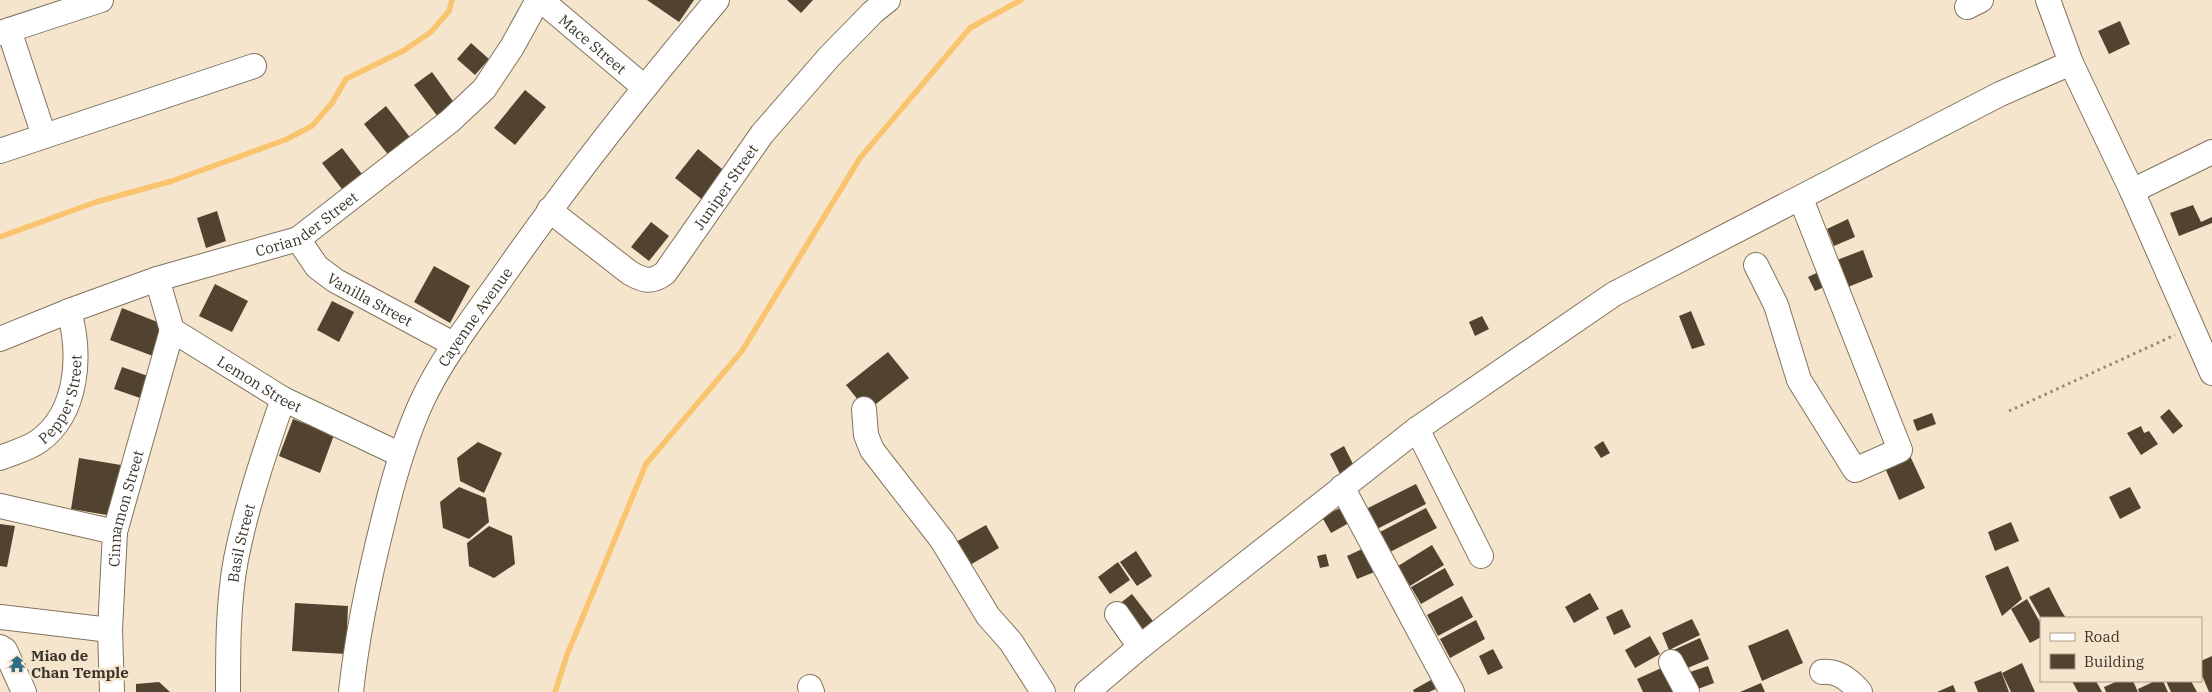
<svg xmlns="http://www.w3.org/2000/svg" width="2212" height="692" viewBox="0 0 2212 692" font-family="'IBM Plex Serif',serif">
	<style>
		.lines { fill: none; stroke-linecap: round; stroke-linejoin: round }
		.stream { stroke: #fac36e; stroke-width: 5.5 }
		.building { fill: #51432f }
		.minor-casing { stroke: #82735d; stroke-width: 26 }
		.path { stroke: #958979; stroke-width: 3; stroke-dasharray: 2.5 4; stroke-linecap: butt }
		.minor { stroke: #fff; stroke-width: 24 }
		.labels { text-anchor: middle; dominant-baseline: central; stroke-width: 5; stroke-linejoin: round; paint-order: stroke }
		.street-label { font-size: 15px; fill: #3a342a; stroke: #f6e5cd }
		.poi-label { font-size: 15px; font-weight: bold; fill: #3a342a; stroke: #f6e5cd; text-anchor: start }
	</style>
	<rect width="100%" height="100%" fill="#f6e5cd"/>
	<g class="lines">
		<g class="stream">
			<polyline points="0,237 96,202 172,181 285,140 312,126 332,103 346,79 403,51 431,32 449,11 452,0"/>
			<polyline points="555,692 567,655 646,464 742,351 860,158 970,28 1021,0"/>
		</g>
	</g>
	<g class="building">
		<polygon points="647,0 694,0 679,22"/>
		<polygon points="787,0 813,0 801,13"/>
		<polygon points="2120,21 2130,44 2109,54 2098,31"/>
		<polygon points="471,43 489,59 475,75 457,59"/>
		<polygon points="432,72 455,104 438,117 414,85"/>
		<polygon points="525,90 546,107 515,145 494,128"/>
		<polygon points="386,106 412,140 390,157 364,124"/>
		<polygon points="342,148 365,178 345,193 322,163"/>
		<polygon points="698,149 727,173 704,201 675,178"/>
		<polygon points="2193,205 2201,222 2212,217 2212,223 2179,236 2170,213"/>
		<polygon points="217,211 226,241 206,248 197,218"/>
		<polygon points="1848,219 1855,237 1834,246 1827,229"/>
		<polygon points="651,222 669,236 649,261 631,247"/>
		<polygon points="1863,250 1873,277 1848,287 1837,260"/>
		<polygon points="434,266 470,286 450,323 414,302"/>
		<polygon points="1827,268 1833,283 1815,291 1808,277"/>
		<polygon points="215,284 248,301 232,332 199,316"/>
		<polygon points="332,301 354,312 339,342 317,330"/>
		<polygon points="122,308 165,325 153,356 110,340"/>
		<polygon points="1691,311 1705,345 1692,349 1679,316"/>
		<polygon points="1482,316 1489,329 1475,336 1469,322"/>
		<polygon points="888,352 909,378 867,411 846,385"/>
		<polygon points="122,367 151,377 143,399 114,389"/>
		<polygon points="2169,409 2183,426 2173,434 2160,417"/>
		<polygon points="1932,413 1936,424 1917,431 1913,420"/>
		<polygon points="293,419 334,435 320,473 279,456"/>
		<polygon points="2141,426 2144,433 2149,431 2158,444 2141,455 2127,433"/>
		<polygon points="1603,441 1610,453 1601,458 1594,447"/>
		<polygon points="478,442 502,453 484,493 460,481 457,458"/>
		<polygon points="1344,446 1354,466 1340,474 1330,454"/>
		<polygon points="1910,456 1925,488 1899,500 1885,468"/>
		<polygon points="79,458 121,465 113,516 71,509"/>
		<polygon points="1416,484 1426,504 1377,529 1366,509"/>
		<polygon points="459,487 486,498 489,522 469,539 443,528 440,502"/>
		<polygon points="2130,487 2141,508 2120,519 2109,497"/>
		<polygon points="1340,508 1349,523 1331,533 1322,517"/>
		<polygon points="1426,508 1437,528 1390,552 1380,532"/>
		<polygon points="2011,522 2019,541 1995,551 1988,532"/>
		<polygon points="0,524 15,526 7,567 0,566"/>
		<polygon points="986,525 999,548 970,565 956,542"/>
		<polygon points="489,526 512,536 515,564 494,578 469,566 467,543"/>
		<polygon points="1371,545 1382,569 1357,579 1347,556"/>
		<polygon points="1432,545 1444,565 1410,586 1398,566"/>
		<polygon points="1136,551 1152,576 1137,586 1120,562"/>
		<polygon points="1326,554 1329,566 1320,568 1317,556"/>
		<polygon points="1118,562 1130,580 1110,594 1098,577"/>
		<polygon points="2008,566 2022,599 2002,616 1985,576"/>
		<polygon points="1445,568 1454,585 1421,604 1411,587"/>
		<polygon points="2049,587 2062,612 2066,618 2041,618 2029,597"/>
		<polygon points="1590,593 1599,609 1574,623 1565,607"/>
		<polygon points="1132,594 1156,625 1137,639 1114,608"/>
		<polygon points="1462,596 1473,617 1438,636 1427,615"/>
		<polygon points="2027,599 2041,624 2041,637 2030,643 2011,609"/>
		<polygon points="295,603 348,606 346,654 292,651"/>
		<polygon points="1622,609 1631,627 1614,635 1606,617"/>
		<polygon points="1692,619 1700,635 1669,650 1662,633"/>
		<polygon points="1476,620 1485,639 1450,658 1440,639"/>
		<polygon points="1788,629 1803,663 1762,681 1748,646"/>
		<polygon points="1650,636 1660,654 1635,668 1625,650"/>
		<polygon points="1700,638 1709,659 1678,672 1669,652"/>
		<polygon points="1493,649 1503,668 1488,675 1479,656"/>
		<polygon points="2212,656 2212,692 2209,692 2201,673 2201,661"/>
		<polygon points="2022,663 2035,692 2011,692 2002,673"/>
		<polygon points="1668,665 1680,692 1643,692 1637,679"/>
		<polygon points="1708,666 1714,683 1690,692 1684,674"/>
		<polygon points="2001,671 2009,692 1978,692 1974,682"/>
		<polygon points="1431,680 1436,689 1429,692 1414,692 1413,690"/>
		<polygon points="2072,681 2096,681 2102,692 2078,692"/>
		<polygon points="2118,681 2133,681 2138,692 2106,692 2104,687"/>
		<polygon points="2155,681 2163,681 2168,692 2139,692 2138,689"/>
		<polygon points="2166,681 2191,681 2197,692 2171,692"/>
		<polygon points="159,682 170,692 136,692 136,684"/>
		<polygon points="1761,683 1765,692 1740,692"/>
		<polygon points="1953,685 1956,692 1937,692"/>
	</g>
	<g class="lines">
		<g class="minor-casing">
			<g id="minor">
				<path id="s1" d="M 541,0 L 644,87"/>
				<polyline points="2048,0 2071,63"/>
				<polyline points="1967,7 1981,0"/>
				<polyline points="9,30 44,136"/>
				<polyline points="0,33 101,0"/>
				<polyline points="0,151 254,66"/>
				<polyline points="2132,191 2212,152"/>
				<path id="s2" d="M 549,210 L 630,273 C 644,281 652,283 665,273 L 762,134 L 829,57 L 873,12 L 888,0"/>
				<path id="s3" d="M 298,239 L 317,267 L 336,281 L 455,345"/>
				<polyline points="1756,265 1776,305 1799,380 1855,470 1900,450 1801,199"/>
				<path id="s4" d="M 157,279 L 172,330 L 283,399 L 399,454"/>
				<path id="s5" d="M 0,339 L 69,311 L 157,279 L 298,239 L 450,121 L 484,89 L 512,47 L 538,0"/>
				<polyline points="864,409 866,435 872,450 942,540 988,616 1011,642 1043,692"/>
				<polyline points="1417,429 1481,556"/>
				<path id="s6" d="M 0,458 C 12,453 28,449 39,441 C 79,412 81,353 69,311"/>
				<polyline points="1342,487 1452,692"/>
				<polyline points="0,506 115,532"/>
				<polyline points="1117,614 1140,647"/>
				<polyline points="0,617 110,630"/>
				<polyline points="0,647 5,650 24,692"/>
				<polyline points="1671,662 1687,692"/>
				<path d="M 1822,672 C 1838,670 1850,680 1860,692"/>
				<polyline points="810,687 812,692"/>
				<path id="s7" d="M 112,692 L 110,630 L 115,532 L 172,330"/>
				<path id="s8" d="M 228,692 C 228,648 228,602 236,559 C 247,504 265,451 283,399"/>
				<path id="s9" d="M 351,692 C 357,635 369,578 383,522 C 393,480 404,440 422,401 C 443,356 475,316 503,276 C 570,180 642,89 717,0"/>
				<polyline points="1087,692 1140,647 1417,429 1614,294 2000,94 2071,63 2132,191 2212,373"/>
			</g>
		</g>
		<polyline class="path" points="2009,411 2175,335"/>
		<use href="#minor" class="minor"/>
	</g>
	<defs>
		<g id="temple-bare" transform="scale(1.35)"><path d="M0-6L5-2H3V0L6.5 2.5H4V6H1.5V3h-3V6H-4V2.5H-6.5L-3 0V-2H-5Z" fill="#306c83" stroke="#f6e5cd" stroke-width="2.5" paint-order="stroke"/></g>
	</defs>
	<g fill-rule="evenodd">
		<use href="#temple-bare" x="17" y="664"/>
	</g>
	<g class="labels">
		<g class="street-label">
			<text stroke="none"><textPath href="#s1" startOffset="68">Mace Street</textPath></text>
			<text stroke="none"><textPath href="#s2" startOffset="246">Juniper Street</textPath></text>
			<text stroke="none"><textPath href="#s5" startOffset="329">Coriander Street</textPath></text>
			<text stroke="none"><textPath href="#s3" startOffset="96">Vanilla Street</textPath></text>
			<text stroke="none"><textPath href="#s9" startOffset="400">Cayenne Avenue</textPath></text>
			<text stroke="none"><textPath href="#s4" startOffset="156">Lemon Street</textPath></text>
			<text stroke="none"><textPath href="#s6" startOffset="92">Pepper Street</textPath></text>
			<text stroke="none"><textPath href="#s7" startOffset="185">Cinnamon Street</textPath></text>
			<text stroke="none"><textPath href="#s8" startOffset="150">Basil Street</textPath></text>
		</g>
		<g class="poi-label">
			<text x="31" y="655">Miao de<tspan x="31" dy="17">Chan Temple</tspan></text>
		</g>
	</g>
	<rect x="2040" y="617" width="162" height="65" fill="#f6e5cd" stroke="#ab9e8c"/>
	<rect x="2050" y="633" width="25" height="8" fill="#ffffff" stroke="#ab9e8c"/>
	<text x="2084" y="642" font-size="15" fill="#3a342a">Road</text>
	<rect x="2050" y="654" width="25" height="15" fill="#51432f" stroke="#ab9e8c"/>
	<text x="2084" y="667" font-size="15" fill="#3a342a">Building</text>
</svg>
